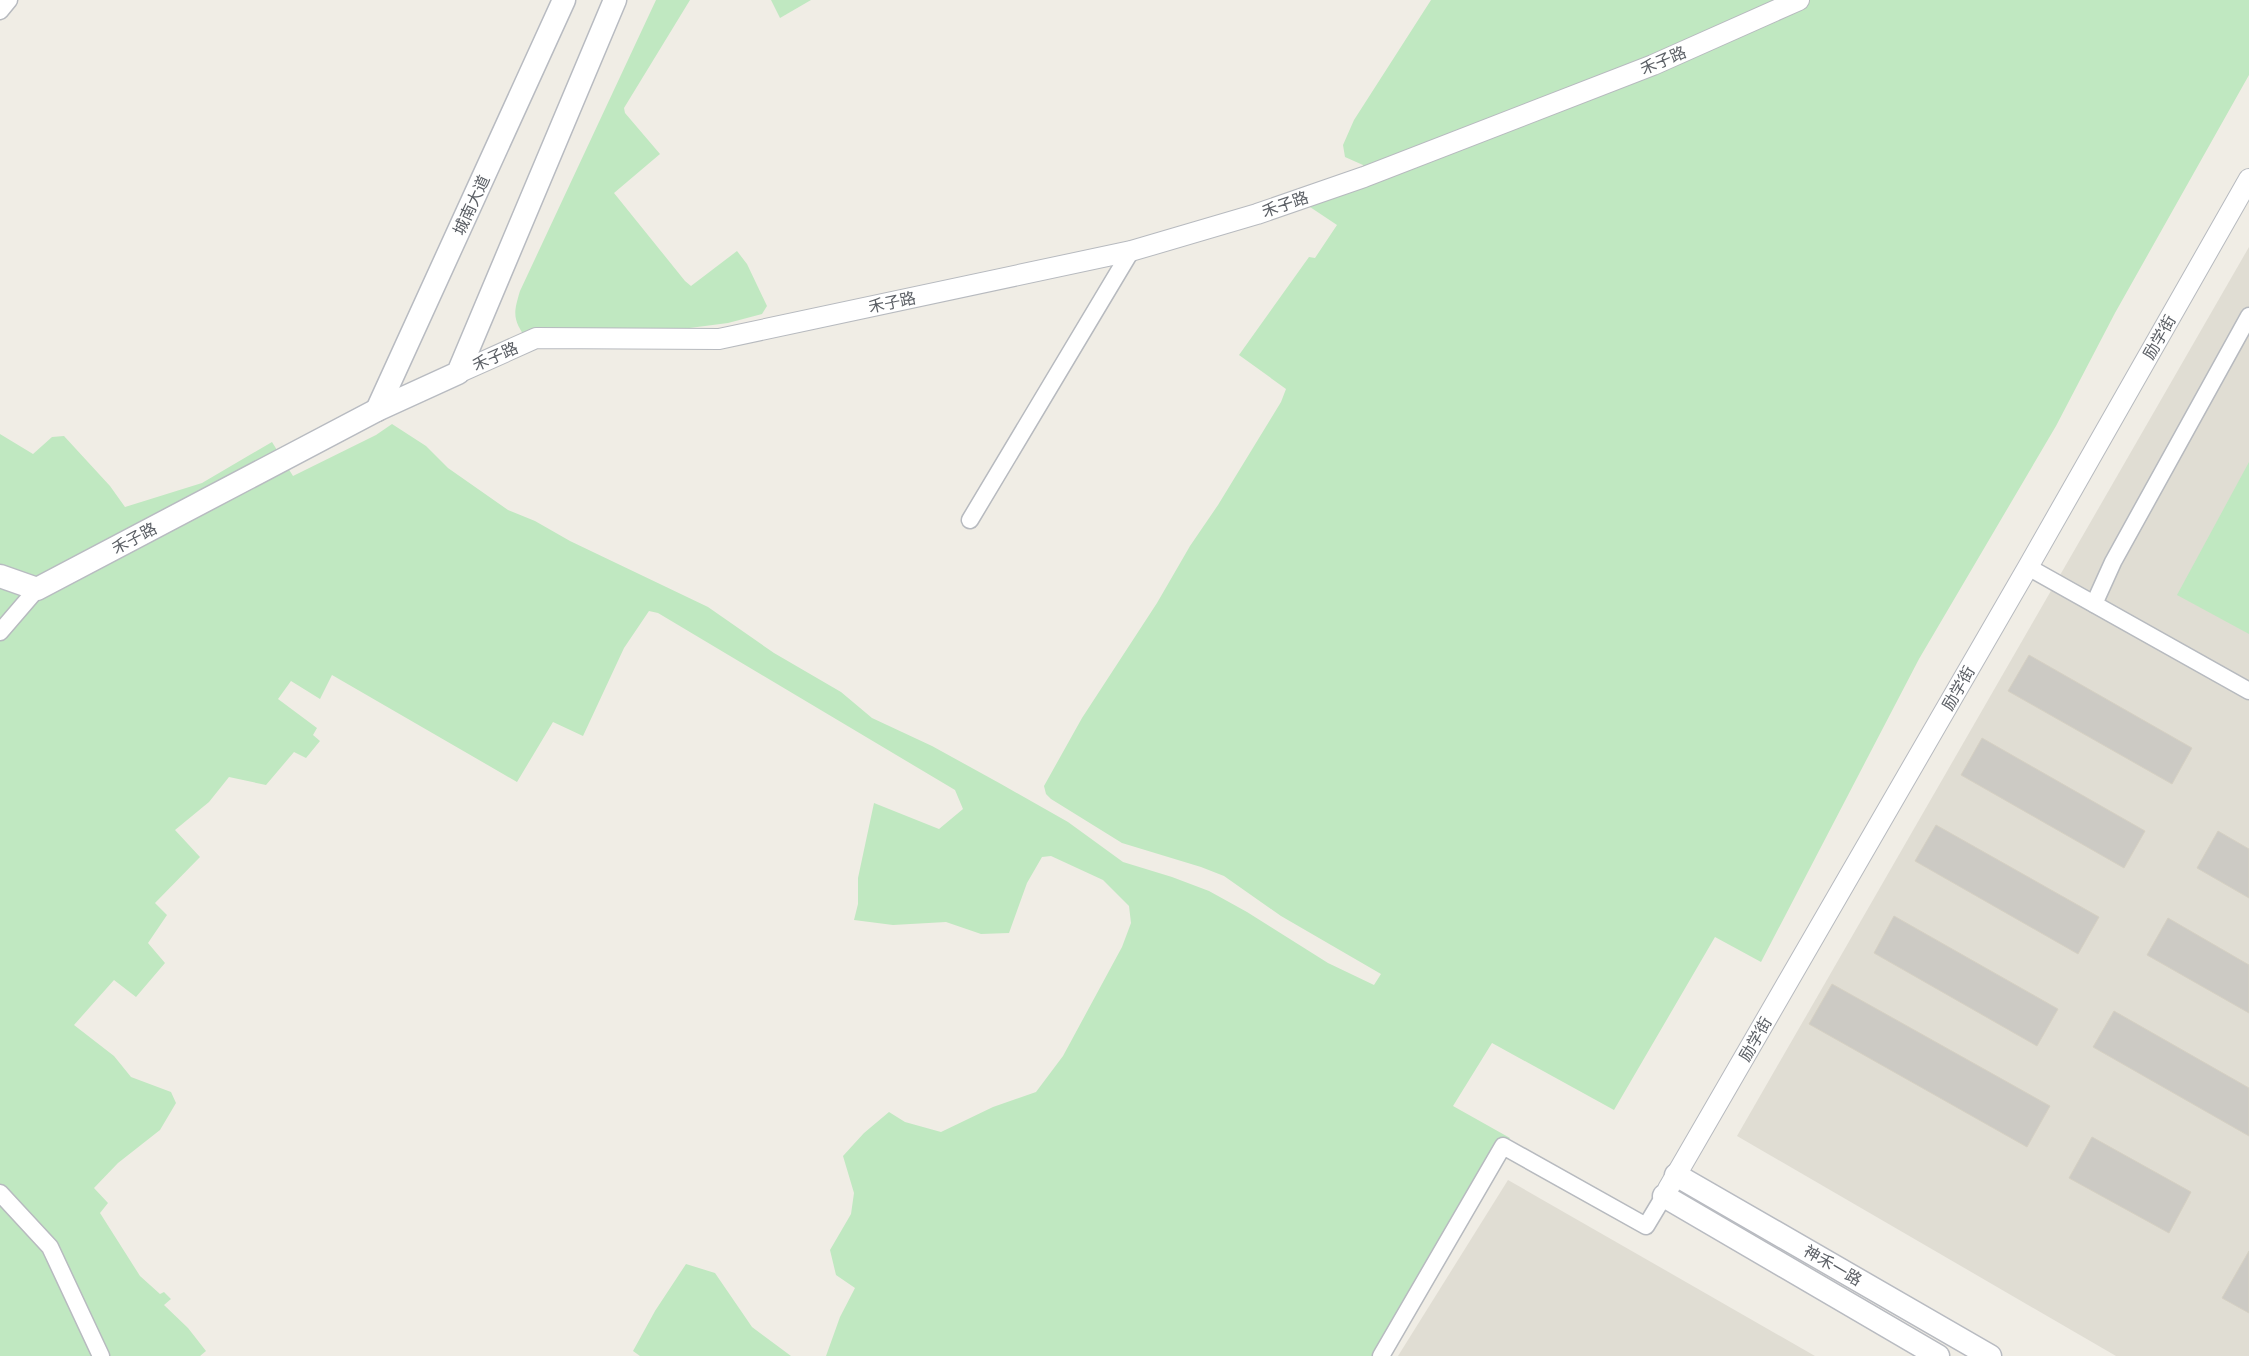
<svg xmlns="http://www.w3.org/2000/svg" width="2249" height="1356" viewBox="0 0 2249 1356" font-family="'Open Sans','Noto Sans SC',sans-serif">
	<style>
		.education { fill: #e0ddd3 }
		.green { fill: #c0e8c1 }
		.building { fill: #cccac4; stroke: #d5d0c3 }
		.lines { fill: none; stroke-linecap: round; stroke-linejoin: round }
		.minor-casing { stroke: #b7babf; stroke-width: 19 }
		.tertiary-casing { stroke: #b7babf; stroke-width: 22 }
		.secondary-casing { stroke: #b8bbc1; stroke-width: 25 }
		.minor { stroke: #fff; stroke-width: 16 }
		.tertiary { stroke: #fff; stroke-width: 20 }
		.secondary { stroke: #fff; stroke-width: 22 }
		.labels { text-anchor: middle; dominant-baseline: central; stroke-width: 4; stroke-linejoin: round; paint-order: stroke }
		.street-label { font-size: 16px; fill: #5c6066; stroke: #fff }
	</style>
	<rect width="100%" height="100%" fill="#f0ede5"/>
	<g class="education">
		<polygon points="2249,247 2249,1356 2116,1356 1737,1136"/>
		<polygon points="1508,1180 1815,1356 1398,1356"/>
	</g>
	<g class="green">
		<path d="M 656,0 L 690,0 L 624,108 L 625,113 L 660,154 L 614,193 L 685,281 L 691,286 L 737,251 L 747,264 L 767,306 L 762,314 L 728,323 L 651,333 L 528,342 C 514,320 512,317 520,291 Z"/>
		<polygon points="771,0 811,0 780,18"/>
		<polygon points="1431,0 2249,0 2249,75 2115,313 2056,426 1919,659 1761,962 1715,937 1614,1110 1492,1043 1453,1106 1510,1138 1377,1356 826,1356 840,1317 855,1288 836,1275 830,1250 851,1214 854,1193 843,1156 864,1133 889,1112 905,1122 941,1132 993,1107 1036,1092 1063,1056 1122,947 1131,923 1129,906 1103,880 1051,856 1042,857 1027,883 1009,933 981,934 946,922 893,925 854,920 858,904 858,878 874,803 939,829 963,809 955,790 658,613 649,611 624,648 583,736 553,722 517,782 332,675 320,699 291,681 278,699 317,728 313,735 320,741 306,758 294,752 266,785 229,777 209,802 175,830 200,857 155,903 167,915 148,943 165,963 136,997 114,980 74,1025 114,1056 131,1077 171,1092 176,1103 160,1130 118,1163 94,1188 108,1203 100,1213 140,1276 160,1294 164,1292 171,1299 164,1305 188,1328 206,1351 200,1356 0,1356 0,434 33,454 52,437 64,436 110,486 125,507 202,483 272,442 293,476 376,435 392,424 426,446 448,468 508,510 535,521 570,541 708,607 774,653 841,692 872,718 932,746 1001,784 1068,822 1123,862 1172,877 1209,891 1247,912 1328,963 1374,985 1381,974 1281,916 1224,876 1201,867 1122,843 1051,799 1046,794 1044,786 1082,718 1157,603 1190,546 1218,505 1281,402 1286,389 1239,355 1309,257 1315,258 1337,225 1310,207 1311,204 1364,174 1363,165 1345,157 1343,145 1354,120"/>
		<polygon points="2249,462 2249,634 2177,595"/>
		<polygon points="686,1264 715,1273 752,1327 791,1356 640,1356 633,1351 655,1311"/>
	</g>
	<g class="building">
		<polygon points="2029,655 2192,748 2172,784 2008,691"/>
		<polygon points="1982,738 2145,831 2124,868 1961,775"/>
		<polygon points="1936,825 2099,917 2078,954 1915,861"/>
		<polygon points="2218,831 2249,849 2249,898 2197,868"/>
		<polygon points="1894,916 2058,1009 2037,1046 1874,953"/>
		<polygon points="2168,918 2249,965 2249,1013 2147,955"/>
		<polygon points="1832,984 2050,1106 2027,1147 1809,1024"/>
		<polygon points="2114,1011 2249,1088 2249,1136 2093,1047"/>
		<polygon points="2092,1137 2191,1192 2169,1233 2069,1178"/>
		<polygon points="2249,1251 2249,1313 2222,1298"/>
	</g>
	<g class="lines">
		<g class="minor-casing">
			<g id="minor">
				<polyline points="0,11 9,0"/>
				<polyline points="970,520 1131,251"/>
				<polyline points="2028,567 2249,691"/>
				<polyline points="2094,604 2113,562 2249,316"/>
				<polyline points="0,632 37,589"/>
				<polyline points="0,1193 50,1247 101,1356"/>
				<polyline points="1381,1356 1503,1146 1646,1226 1664,1196"/>
			</g>
		</g>
		<g class="tertiary-casing">
			<g id="tertiary">
				<polyline points="458,373 536,338 719,339 1131,251 1257,214 1364,177 1653,65 1799,0"/>
				<polyline points="1668,1189 2028,567 2249,179"/>
			</g>
		</g>
		<g class="secondary-casing">
			<g id="secondary">
				<polyline points="377,410 564,0"/>
				<polyline points="0,576 37,589 377,410 458,373 615,0"/>
				<polyline points="1676,1175 1990,1356"/>
				<polyline points="1664,1196 1938,1356"/>
			</g>
		</g>
		<use href="#minor" class="minor"/>
		<use href="#tertiary" class="tertiary"/>
		<use href="#secondary" class="secondary"/>
	</g>
	<g class="labels">
		<g class="street-label">
			<text transform="translate(1663 60) rotate(-23)">禾子路</text>
			<text transform="translate(1285 204) rotate(-19)">禾子路</text>
			<text transform="translate(471 205) rotate(-65)">城南大道</text>
			<text transform="translate(892 302) rotate(-12)">禾子路</text>
			<text transform="translate(2159 337) rotate(-60)">励学街</text>
			<text transform="translate(495 356) rotate(-24)">禾子路</text>
			<text transform="translate(134 538) rotate(-28)">禾子路</text>
			<text transform="translate(1958 688) rotate(-60)">励学街</text>
			<text transform="translate(1755 1039) rotate(-60)">励学街</text>
			<text transform="translate(1833 1265) rotate(30)">神禾一路</text>
		</g>
	</g>
</svg>
